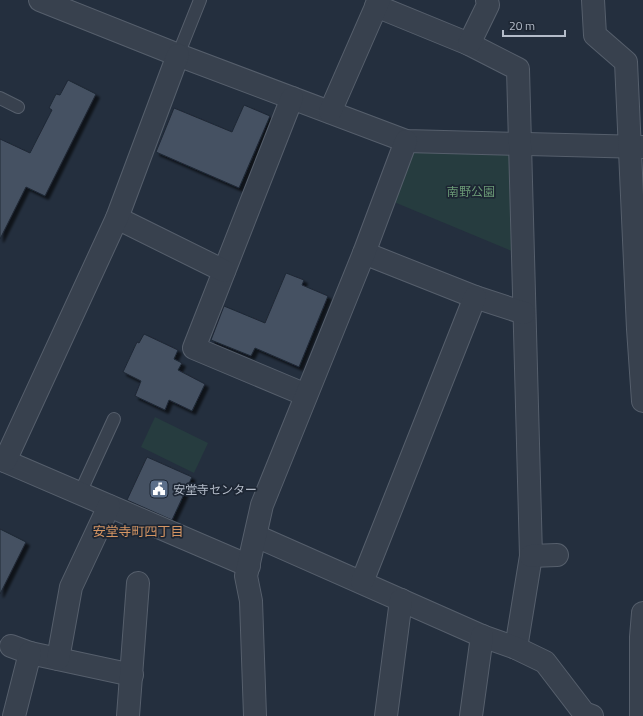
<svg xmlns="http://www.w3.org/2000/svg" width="643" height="716" viewBox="0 0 643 716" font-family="'Titillium Web','Noto Sans JP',sans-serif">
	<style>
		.green { fill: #263c3f }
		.building { fill: #455162; stroke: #1f2835; filter: url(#shadow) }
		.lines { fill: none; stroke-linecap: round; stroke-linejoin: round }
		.service-casing { stroke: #565f6c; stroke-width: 14 }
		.minor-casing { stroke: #565f6c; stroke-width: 24 }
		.service { stroke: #38414e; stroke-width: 12 }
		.minor { stroke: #38414e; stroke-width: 22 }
		.labels { text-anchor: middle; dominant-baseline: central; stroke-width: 3.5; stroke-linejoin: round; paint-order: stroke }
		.park-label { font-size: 12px; fill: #6b9a76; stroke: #1d2633 }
		.poi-label { font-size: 12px; fill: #b4bcc9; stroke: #1d2633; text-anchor: start }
		.neighbourhood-label { font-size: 13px; fill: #d59563; stroke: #1d2633 }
	</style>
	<defs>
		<filter id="shadow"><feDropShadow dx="3.5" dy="3.5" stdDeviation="1" flood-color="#0009"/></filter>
	</defs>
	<rect width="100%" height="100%" fill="#242f3e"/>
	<g class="green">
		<polygon points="414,152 506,153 512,159 514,252 394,202"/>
		<polygon points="155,417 208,443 194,473 141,447"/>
	</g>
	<g class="building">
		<polygon points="68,80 96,94 45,196 26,187 0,239 0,139 30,153 52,110 49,108 56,94 60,95"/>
		<polygon points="244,105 270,116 239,188 156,152 174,108 232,132"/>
		<polygon points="286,273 304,280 302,285 328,296 299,367 255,348 251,356 211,340 224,306 265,323"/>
		<polygon points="144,334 178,350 174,359 182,363 178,370 205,384 192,411 169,400 165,410 135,396 141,381 123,372 137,342 139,343"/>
		<polygon points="147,457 192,477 172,520 127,500"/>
		<polygon points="0,529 26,542 0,594"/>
	</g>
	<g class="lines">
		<g class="service-casing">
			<g id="service">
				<polyline points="178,55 200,0"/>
				<polyline points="0,98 18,107"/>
				<polyline points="80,493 114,419"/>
			</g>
		</g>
		<g class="minor-casing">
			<g id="minor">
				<polyline points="40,0 178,55 406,141 643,147"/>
				<polyline points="593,0 595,35 626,62 638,329 643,401"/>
				<polyline points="376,6 469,44 518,69 531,556 516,648"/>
				<polyline points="469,44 488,5 487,0"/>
				<polyline points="292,98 194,348 306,395"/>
				<polyline points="330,112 379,0"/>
				<polyline points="117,218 224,271"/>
				<polyline points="364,253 475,297 524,313"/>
				<polyline points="0,459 249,566"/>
				<polyline points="5,461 117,218 178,55"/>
				<polyline points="256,536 482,636 516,648 545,662 584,713 592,716"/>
				<polyline points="531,556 557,555"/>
				<polyline points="362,582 475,297"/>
				<polyline points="11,646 30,653 132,675"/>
				<polyline points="58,659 71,587 109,506"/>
				<polyline points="14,716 30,653"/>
				<polyline points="128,716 138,583"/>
				<polyline points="255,716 251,601 246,576 262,505 364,253 406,141"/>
				<polyline points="386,716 401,600"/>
				<polyline points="471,716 482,636"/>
				<polyline points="641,716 641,637 643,613"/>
			</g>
		</g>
		<use href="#service" class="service"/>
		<use href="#minor" class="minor"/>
	</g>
	<defs>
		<g id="civic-square" transform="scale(1)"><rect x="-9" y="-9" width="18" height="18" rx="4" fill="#5c6f8a" stroke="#1d2633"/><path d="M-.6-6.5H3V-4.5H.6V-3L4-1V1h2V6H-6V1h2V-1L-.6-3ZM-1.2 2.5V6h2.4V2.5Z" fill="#fff"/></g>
	</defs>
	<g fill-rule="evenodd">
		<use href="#civic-square" x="159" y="489"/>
	</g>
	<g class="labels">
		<g class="park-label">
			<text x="471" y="191">南野公園</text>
		</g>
		<g class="poi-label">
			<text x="173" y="489">安堂寺センター</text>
		</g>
		<g class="neighbourhood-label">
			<text x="138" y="531">安堂寺町四丁目</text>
		</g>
	</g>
	<path d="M503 30v6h62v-6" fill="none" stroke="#b4bcc9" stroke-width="2"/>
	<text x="509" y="30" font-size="12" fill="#b4bcc9" stroke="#1d2633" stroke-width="3" paint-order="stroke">20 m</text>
</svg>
